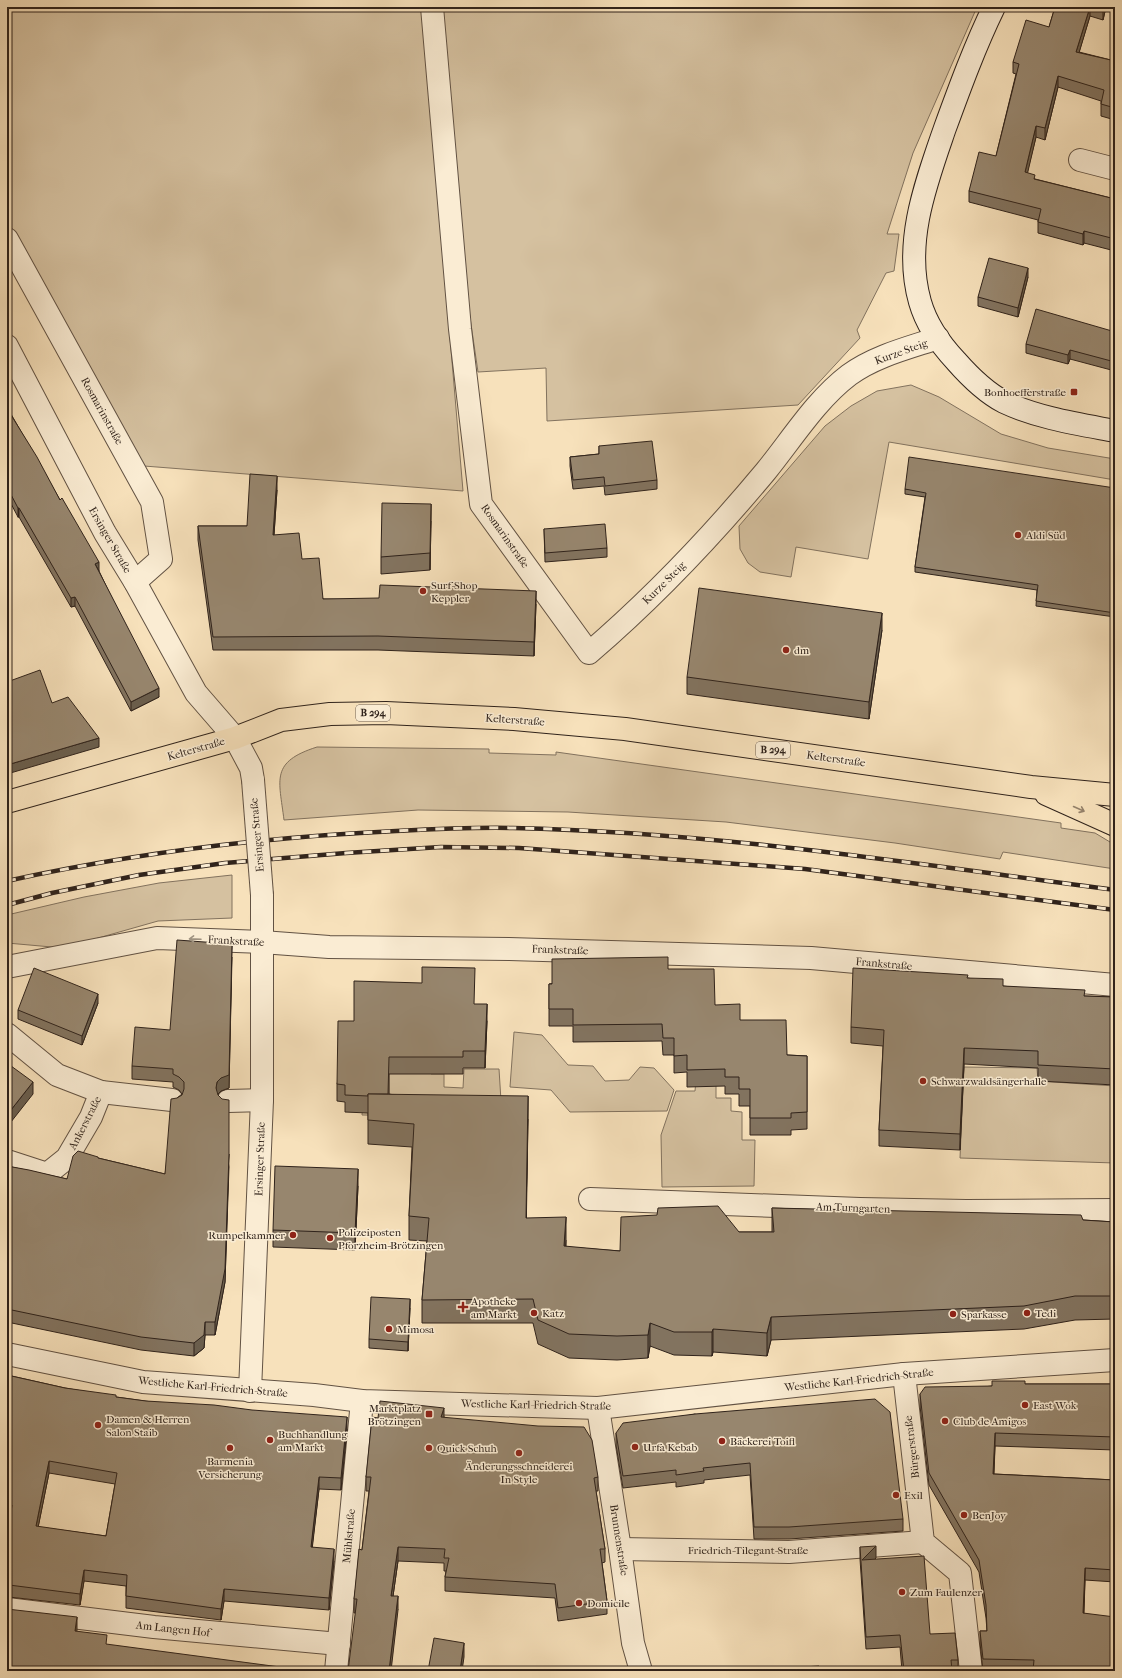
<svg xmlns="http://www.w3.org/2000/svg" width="1122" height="1678" viewBox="0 0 1122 1678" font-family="'IM FELL French Canon',serif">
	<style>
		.green { fill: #d5c1a0; stroke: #82725e }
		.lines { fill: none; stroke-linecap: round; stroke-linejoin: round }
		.street-casing { stroke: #625243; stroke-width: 24 }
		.secondary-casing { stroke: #30231b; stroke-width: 24 }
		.primary-casing { stroke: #30231b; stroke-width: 24 }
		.street { stroke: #faecd3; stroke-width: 22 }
		.secondary { stroke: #faecd3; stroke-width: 22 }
		.primary { stroke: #f7e1bb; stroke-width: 22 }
		.rail-casing { stroke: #30231b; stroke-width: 4.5 }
		.rail { stroke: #faecd3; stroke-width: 3; stroke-dasharray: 9; stroke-linecap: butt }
		.street-bridge-casing { stroke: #625243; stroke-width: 24; stroke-linecap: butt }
		.street-bridge { stroke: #faecd3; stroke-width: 22 }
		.wall { fill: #82735f; stroke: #30231b; fill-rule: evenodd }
		.shaded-wall { fill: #6a5e4d; stroke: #30231b }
		.building { fill: #97866e; stroke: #30231b; fill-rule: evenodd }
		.oneway { stroke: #94826b }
		.oneway2 { stroke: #9f9280 }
		.poi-dot { fill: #8f2418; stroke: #faecd3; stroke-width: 1.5 }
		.labels { text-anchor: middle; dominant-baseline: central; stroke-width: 3; stroke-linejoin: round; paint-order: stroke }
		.shield { fill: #faecd3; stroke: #6d5f52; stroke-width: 1 }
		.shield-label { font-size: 10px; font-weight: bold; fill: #30231b }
		.street-label { font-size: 11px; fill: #30231b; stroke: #faecd3 }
		.poi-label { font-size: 11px; fill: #30231b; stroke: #faecd3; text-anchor: start }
	</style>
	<rect width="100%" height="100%" fill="#f7e1bb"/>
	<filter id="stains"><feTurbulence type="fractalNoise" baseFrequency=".005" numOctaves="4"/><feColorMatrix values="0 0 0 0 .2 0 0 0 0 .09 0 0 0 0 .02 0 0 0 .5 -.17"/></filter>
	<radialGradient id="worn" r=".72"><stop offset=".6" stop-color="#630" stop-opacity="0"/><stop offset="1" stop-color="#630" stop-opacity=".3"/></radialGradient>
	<g class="green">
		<polygon points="7,7 422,7 463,491 144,466 7,223"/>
		<polygon points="438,7 977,7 913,153 887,234 899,234 894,271 886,273 857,330 860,338 798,405 547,421 546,368 478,372 454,208"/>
		<polygon points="911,385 939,397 1001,434 1048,448 1115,459 1115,480 889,442 868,559 796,547 791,577 760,572 748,563 740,549 739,526 825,426 851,406 877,391"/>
		<path d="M 317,747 L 489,749 L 489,753 L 556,755 L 556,752 L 1061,823 L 1061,828 L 1095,833 L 1115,845 L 1115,869 L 1003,852 L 1000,859 L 895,843 L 726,822 L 568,812 L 418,810 L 284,820 C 279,779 270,762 317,747 Z"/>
		<polygon points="232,875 232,918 158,921 63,948 7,943 7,915 84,897 159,883"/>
		<polygon points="514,1032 542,1035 568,1065 593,1066 605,1081 629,1080 640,1067 654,1068 674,1090 667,1111 570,1112 551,1090 510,1087"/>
		<polygon points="431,1059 431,1074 444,1074 444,1087 463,1088 464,1069 499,1069 502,1117 362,1115 363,1101 389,1102 389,1072"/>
		<polygon points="964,1067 1037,1068 1038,1081 1115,1086 1115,1163 960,1158"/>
		<polygon points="696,1079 716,1079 716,1098 731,1098 731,1111 742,1112 742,1140 755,1140 754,1186 662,1187 661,1135 676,1091 695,1091"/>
	</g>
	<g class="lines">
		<g class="street-casing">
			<g id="street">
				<path d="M 432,7 L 460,329 L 481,504 L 589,653 C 653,598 712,536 766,471 C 792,439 816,400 849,375 C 875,356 908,348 938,338"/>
				<polyline points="1080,160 1115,169"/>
				<polyline points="7,239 152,502 161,559 135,582"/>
				<polyline points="7,346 105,533 135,582 196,693 235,738 251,768 253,780"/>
				<polyline points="7,967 157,938 262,942 329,947 509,949 811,958 1115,985"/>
				<polyline points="7,1034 57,1075 101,1092 172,1100"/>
				<polyline points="228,1101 262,1100"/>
				<polyline points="7,1161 47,1174 67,1158 91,1117 101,1092"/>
				<polyline points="590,1199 860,1209 966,1211 1115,1210"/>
				<polyline points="7,1354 143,1382 314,1395 362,1401 598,1408 904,1374 1115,1360"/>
				<polyline points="904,1374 923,1542 960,1573 971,1671"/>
				<polyline points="250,1391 262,1100 262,895"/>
				<polyline points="598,1408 620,1549 633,1643 641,1671"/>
				<polyline points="620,1549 789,1552 923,1542"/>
				<polyline points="7,1609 154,1627 339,1644"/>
				<polyline points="336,1671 362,1401"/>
			</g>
		</g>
		<g class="secondary-casing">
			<path id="secondary" d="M 994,7 C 975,46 960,87 945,128 C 926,183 903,243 920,302 C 926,323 941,345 956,361 C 970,377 985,392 1004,402 C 1038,418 1078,424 1115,431"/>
		</g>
		<g class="primary-casing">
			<g id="primary">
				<polyline points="1046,794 1115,825"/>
				<polyline points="7,802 235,738 281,720 330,714 386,713 514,719 625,729 1031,787 1115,795"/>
			</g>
		</g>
		<use href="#street" class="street"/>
		<use href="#secondary" class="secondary"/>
		<use href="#primary" class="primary"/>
		<g class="rail-casing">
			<g id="rail">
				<path d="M 7,881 C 135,853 265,837 396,831 C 435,829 474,827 513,828 C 715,832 915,864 1115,890"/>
				<polyline points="7,905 52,893 139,875 225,863 346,853 441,847 519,848 805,869 1115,910"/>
			</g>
		</g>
		<use href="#rail" class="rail"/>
		<g class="street-bridge-casing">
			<polyline id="street-bridge" points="253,780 262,895"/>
		</g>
		<use href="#street-bridge" class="street-bridge"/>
	</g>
	<g class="wall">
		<polygon points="1055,7 1106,7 1103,20 1090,16 1079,52 1115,61 1115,120 1101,116 1101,101 1058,87 1045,140 1036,137 1027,173 1035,179 1115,199 1115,251 1084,243 1083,245 1038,233 1038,220 969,202 969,191 996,156 1016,74 1013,73 1013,62 1049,27"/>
		<polygon points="1028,277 1018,317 978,306 978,297"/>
		<polygon points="1115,319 1115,371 1070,359 1068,364 1026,353 1026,344 1112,331"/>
		<polygon points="7,407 60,500 99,571 159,697 131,711 75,606 71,607 19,517 18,517 7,496"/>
		<polygon points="599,446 657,480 657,489 605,495 604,486 573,489 570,466 570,457 599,454"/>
		<polygon points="1115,488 1115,617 1036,606 1037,590 915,572 915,567 925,497 905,494 905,489"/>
		<polygon points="277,490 274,535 302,559 323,599 536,604 534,656 378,650 213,650 198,540 198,526 247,526"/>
		<polygon points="431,521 430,570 381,574 381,557"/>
		<polygon points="544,529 607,548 607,557 545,562"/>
		<polygon points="882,630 869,719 687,694 687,677"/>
		<polygon points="232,957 229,1088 221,1091 218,1094 229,1167 225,1282 215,1335 205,1335 204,1348 194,1356 141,1350 7,1322 7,1166 67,1179 98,1158 165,1174 177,1098 182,1094 179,1090 173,1087 173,1082 132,1079 132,1066 170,1030"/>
		<polygon points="668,969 715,1005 740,1020 787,1055 807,1056 807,1129 791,1130 791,1135 750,1135 750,1106 739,1106 739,1094 725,1094 725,1086 687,1087 687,1072 674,1073 674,1055 663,1055 662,1041 573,1042 573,1026 549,1026 549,984"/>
		<polygon points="968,978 1003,986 1085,996 1115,997 1115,1085 1038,1081 1038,1068 964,1064 960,1150 879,1146 879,1130 883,1046 851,1043 851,1027"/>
		<polygon points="98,1003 82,1045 18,1019 18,1010"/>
		<polygon points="474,1004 487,1021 485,1068 463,1068 463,1074 389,1074 389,1094 528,1119 526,1218 566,1240 566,1247 620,1251 739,1232 772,1232 772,1208 1083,1220 1115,1222 1115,1319 1075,1320 1024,1329 771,1340 767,1356 713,1352 712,1356 674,1355 650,1346 648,1358 617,1360 569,1358 538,1344 533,1323 422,1323 422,1300 427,1241 409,1240 409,1216 412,1147 368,1144 368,1113 345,1112 345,1102 337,1101 337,1084 354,1021"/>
		<polygon points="358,1186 355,1250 273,1247 273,1230"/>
		<polygon points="410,1308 408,1351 369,1348 369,1339"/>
		<path d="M 7,1375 L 65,1388 L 116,1397 L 347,1429 L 341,1490 L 319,1489 L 312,1547 L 334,1561 L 329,1610 L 224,1601 L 221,1620 L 126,1608 L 126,1586 L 84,1581 L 80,1605 L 9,1597 L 7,1597 L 10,1517 L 7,1516 ZM 49,1473 L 115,1484 L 106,1536 L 38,1527 Z"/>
		<polygon points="1025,1384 1115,1384 1115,1450 995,1446 994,1474 1115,1480 1115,1582 1085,1580 1084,1613 1115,1671 983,1671 980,1643 980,1631 987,1631 986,1618 979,1572 929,1485 920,1406 920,1394 992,1386"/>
		<polygon points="695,1414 903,1519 903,1531 789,1539 754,1539 750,1475 704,1480 704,1483 676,1487 676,1482 623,1488 616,1445 616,1433"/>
		<polygon points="444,1417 598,1477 598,1491 596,1491 605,1549 605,1562 602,1563 607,1601 607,1614 558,1621 555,1598 445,1591 445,1577 446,1571 444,1571 444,1563 398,1561 393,1596 398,1610 354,1613 354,1599 362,1550 369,1491 366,1491 366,1477 378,1418"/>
		<polygon points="860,1547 876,1558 875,1559 930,1634 958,1660 958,1671 902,1671 900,1647 866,1649 860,1559"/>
	</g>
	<g class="shaded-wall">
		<polygon points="1090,7 1090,16 1076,63 1076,52"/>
		<polygon points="1103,7 1106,7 1103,20"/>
		<polygon points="1058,76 1058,87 1045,140 1045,128"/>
		<polygon points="1036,126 1036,137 1025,184 1025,172"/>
		<polygon points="1084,231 1084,243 1083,245 1083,234"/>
		<polygon points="1028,268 1028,277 1018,317 1018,308"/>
		<polygon points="1070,350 1070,359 1068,364 1068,355"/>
		<polygon points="277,476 277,490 273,549 273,535"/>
		<polygon points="431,504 431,521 430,570 430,553"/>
		<rect x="18" y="508" width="1" height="9"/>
		<polygon points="99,562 99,571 95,564"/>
		<polygon points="10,580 10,589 7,592 7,583"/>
		<polygon points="536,591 536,604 534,656 534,642"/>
		<polygon points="75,597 75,606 71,607 71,598"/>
		<polygon points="882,613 882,630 869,719 869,702"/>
		<polygon points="9,620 9,629 7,631 7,622"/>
		<polygon points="159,688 159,697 131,711 131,702"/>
		<polygon points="99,738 99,747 7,774 7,765"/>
		<polygon points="232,944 229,1088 221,1091 217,1095 216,1088 217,1082 221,1078"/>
		<polygon points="98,994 98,1003 82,1045 82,1036"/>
		<polygon points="487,1004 487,1021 485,1068 485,1051"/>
		<polygon points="964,1048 964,1064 960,1150 960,1134"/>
		<polygon points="33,1082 33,1094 7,1127 7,1115"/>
		<polygon points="528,1096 528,1119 526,1241 526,1218"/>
		<polygon points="229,1154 225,1282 215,1335 215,1322"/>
		<polygon points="358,1169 358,1186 355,1250 355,1233"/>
		<polygon points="566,1217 566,1240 564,1270 564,1246"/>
		<polygon points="410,1299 410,1308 408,1351 408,1342"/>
		<polygon points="771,1317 771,1340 767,1356 767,1333"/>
		<polygon points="205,1322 205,1335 204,1348 194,1356 194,1343"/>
		<polygon points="650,1323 650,1346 648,1358 648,1335"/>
		<polygon points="713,1329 713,1352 712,1356 712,1332"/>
		<polygon points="444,1408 444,1422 441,1417"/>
		<polygon points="347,1417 347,1429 341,1490 341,1478"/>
		<polygon points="995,1433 995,1446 993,1486 993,1474"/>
		<polygon points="49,1461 49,1473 36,1538 36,1526"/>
		<polygon points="319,1477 319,1489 311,1559 311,1547"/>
		<polygon points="876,1546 876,1558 862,1572 862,1560"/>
		<polygon points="398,1547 398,1561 391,1610 391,1596"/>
		<polygon points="334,1549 334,1561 329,1610 329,1598"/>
		<polygon points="1085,1568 1085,1580 1083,1626 1083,1613"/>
		<polygon points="84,1570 84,1581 80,1605 80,1594"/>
		<rect x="7" y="1585" width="2" height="12"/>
		<polygon points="224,1589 224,1601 221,1620 221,1609"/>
		<polygon points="398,1596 398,1610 391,1671 389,1671"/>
		<polygon points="77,1617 77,1630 75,1644 75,1631"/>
		<polygon points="464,1643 464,1657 462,1671 460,1671"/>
	</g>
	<g class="building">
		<polygon points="1055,7 1090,7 1076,52 1115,61 1115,108 1101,104 1104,90 1058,76 1045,128 1036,126 1025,172 1035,175 1034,179 1115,199 1115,239 1084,231 1083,234 1038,222 1041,209 969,191 979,152 996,156 1019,64 1013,62 1026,20 1049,27"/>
		<polygon points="989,258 1028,268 1018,308 978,297"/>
		<polygon points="1036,309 1112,331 1115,319 1115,362 1070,350 1068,355 1026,344"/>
		<polygon points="7,407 11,415 37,457 60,500 62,498 99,562 95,564 159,688 131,702 75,597 71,598 19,508 18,508 7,487"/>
		<polygon points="652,441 657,480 605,486 604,477 573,480 570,457 599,454 599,446"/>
		<polygon points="909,457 1115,488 1115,613 1036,601 1038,585 915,567 926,493 905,489"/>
		<polygon points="250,474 277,476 273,535 299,533 302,559 319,558 323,599 379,598 380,585 536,591 534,642 378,636 213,637 198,526 247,526"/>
		<polygon points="382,503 431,504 430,553 381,557"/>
		<polygon points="605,524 607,548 545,553 544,529"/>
		<polygon points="7,576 10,580 7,583"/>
		<polygon points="699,588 882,613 869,702 687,677"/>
		<polygon points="40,670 52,703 68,697 99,738 7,765 7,682"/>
		<polygon points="177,940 232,944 229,1075 221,1078 217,1082 216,1088 218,1095 222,1099 229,1100 229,1154 225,1269 215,1322 205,1322 204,1335 194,1343 141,1337 7,1309 7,1166 29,1170 67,1179 73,1156 78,1151 98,1157 98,1158 165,1174 171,1099 177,1098 182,1095 184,1089 184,1082 179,1077 173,1074 173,1069 132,1066 135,1027 170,1030"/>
		<polygon points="668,957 668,969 714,969 715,1005 740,1004 740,1020 786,1020 787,1055 807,1056 807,1112 791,1113 791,1118 750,1118 750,1089 739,1089 739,1077 725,1077 725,1069 687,1070 687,1055 674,1056 674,1038 663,1038 662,1024 573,1025 573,1009 549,1009 549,984 552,984 552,959"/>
		<polygon points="422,967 475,968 474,1004 487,1004 485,1051 463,1051 463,1057 389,1057 388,1094 368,1094 368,1096 345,1095 345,1085 337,1084 338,1021 354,1021 354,981 422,983"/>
		<polygon points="34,968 98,994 82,1036 18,1010"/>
		<polygon points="853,968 968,975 967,978 1003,979 1003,986 1085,990 1084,996 1115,997 1115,1069 1038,1065 1038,1051 964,1048 960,1134 879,1130 884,1030 851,1027"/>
		<polygon points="7,1063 33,1082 7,1115"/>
		<polygon points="368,1094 528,1096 526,1218 566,1217 564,1246 620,1251 621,1217 657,1215 658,1208 718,1206 739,1232 774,1232 772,1208 1081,1215 1083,1220 1115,1222 1115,1296 1075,1296 1024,1306 771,1317 767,1333 713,1329 712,1332 674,1332 650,1323 648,1335 617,1336 569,1334 538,1320 533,1299 422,1300 429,1218 409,1216 414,1124 368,1120"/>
		<polygon points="275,1166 358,1169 355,1233 273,1230"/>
		<polygon points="371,1297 410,1299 408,1342 369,1339"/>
		<path d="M 7,1375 L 65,1388 L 116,1395 L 116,1397 L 146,1401 L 214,1405 L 252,1410 L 347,1417 L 341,1478 L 319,1477 L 311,1547 L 334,1549 L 329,1598 L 224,1589 L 221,1609 L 126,1596 L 127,1575 L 84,1570 L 80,1594 L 9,1585 L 7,1585 L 7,1541 L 12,1505 L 7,1504 ZM 49,1461 L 117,1473 L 106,1536 L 36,1526 Z"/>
		<polygon points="992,1381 1025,1381 1025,1384 1115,1384 1115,1437 995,1433 993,1474 1115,1480 1115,1570 1085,1568 1083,1613 1115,1617 1115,1671 1033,1671 1034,1660 983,1659 980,1631 987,1631 986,1605 979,1560 929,1473 920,1394 925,1387 992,1386"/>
		<polygon points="875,1399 890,1412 903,1519 789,1527 754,1527 750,1463 703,1468 704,1471 676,1475 676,1470 623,1476 616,1433 623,1423 695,1414"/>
		<polygon points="380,1401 444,1408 441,1417 538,1426 584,1427 592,1440 598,1477 594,1478 605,1549 600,1549 607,1601 558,1608 555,1584 445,1577 449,1558 444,1558 445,1549 398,1547 391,1596 398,1596 389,1671 348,1671 357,1599 354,1599 359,1549 362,1550 371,1477 366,1477 372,1417 378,1418"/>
		<polygon points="876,1546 862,1560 924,1556 930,1634 955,1633 958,1660 951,1660 952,1671 904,1671 900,1635 866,1637 860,1547"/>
		<polygon points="7,1609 77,1617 75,1631 107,1635 106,1644 295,1669 295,1671 7,1671"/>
		<polygon points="434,1638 464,1643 460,1671 428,1671"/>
		<polygon points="819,1666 819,1671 739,1671"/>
	</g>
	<defs><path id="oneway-shaft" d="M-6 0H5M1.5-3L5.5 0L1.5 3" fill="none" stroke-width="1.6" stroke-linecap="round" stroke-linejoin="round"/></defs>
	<use class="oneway" href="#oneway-shaft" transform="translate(1079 809) rotate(24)"/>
	<use class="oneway2" href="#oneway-shaft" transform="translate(195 939) rotate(-178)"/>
	<g class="poi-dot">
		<rect x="1070" y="388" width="8" height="8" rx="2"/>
		<circle cx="1018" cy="535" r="4"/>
		<circle cx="423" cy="591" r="4"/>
		<circle cx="786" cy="650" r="4"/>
		<circle cx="923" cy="1081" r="4"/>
		<circle cx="293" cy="1235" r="4"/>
		<circle cx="330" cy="1238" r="4"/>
		<path d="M461 1301h4v4h4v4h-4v4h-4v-4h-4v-4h4z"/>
		<circle cx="534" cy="1313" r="4"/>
		<circle cx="1027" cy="1313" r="4"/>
		<circle cx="953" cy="1314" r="4"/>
		<circle cx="389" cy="1329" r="4"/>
		<circle cx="1025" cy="1405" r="4"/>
		<rect x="425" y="1410" width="8" height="8" rx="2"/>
		<circle cx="945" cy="1421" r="4"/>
		<circle cx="98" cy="1425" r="4"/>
		<circle cx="270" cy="1440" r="4"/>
		<circle cx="722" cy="1441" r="4"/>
		<circle cx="635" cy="1447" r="4"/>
		<circle cx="230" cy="1448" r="4"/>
		<circle cx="429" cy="1448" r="4"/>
		<circle cx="519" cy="1453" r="4"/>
		<circle cx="896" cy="1495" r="4"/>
		<circle cx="964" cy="1515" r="4"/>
		<circle cx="902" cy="1592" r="4"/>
		<circle cx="579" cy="1603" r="4"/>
	</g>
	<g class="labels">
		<g class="shield">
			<rect x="356" y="705" width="34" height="16" rx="3"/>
			<rect x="756" y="742" width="34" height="16" rx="3"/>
		</g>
		<g class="shield-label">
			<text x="373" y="713">B 294</text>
			<text x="773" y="750">B 294</text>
		</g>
		<g class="street-label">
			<text transform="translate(901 352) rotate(-20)">Kurze Steig</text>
			<text transform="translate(102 411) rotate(61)">Rosmarinstraße</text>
			<text transform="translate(505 536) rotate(55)">Rosmarinstraße</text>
			<text transform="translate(110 540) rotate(60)">Ersinger Straße</text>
			<text transform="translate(664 583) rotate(-45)">Kurze Steig</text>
			<text transform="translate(515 720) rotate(4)">Kelterstraße</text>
			<text transform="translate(196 749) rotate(-16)">Kelterstraße</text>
			<text transform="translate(836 759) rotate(8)">Kelterstraße</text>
			<text transform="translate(257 835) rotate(-95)">Ersinger Straße</text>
			<text transform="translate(236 941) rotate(3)">Frankstraße</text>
			<text transform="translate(560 950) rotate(2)">Frankstraße</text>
			<text transform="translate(884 964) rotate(5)">Frankstraße</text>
			<text transform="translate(85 1123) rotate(-63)">Ankerstraße</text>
			<text transform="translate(260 1159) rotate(-88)">Ersinger Straße</text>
			<text transform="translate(853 1208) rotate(2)">Am Turngarten</text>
			<text transform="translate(859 1380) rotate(-6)">Westliche Karl-Friedrich-Straße</text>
			<text transform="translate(213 1387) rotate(5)">Westliche Karl-Friedrich-Straße</text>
			<text transform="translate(536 1405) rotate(1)">Westliche Karl-Friedrich-Straße</text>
			<text transform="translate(912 1447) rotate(-97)">Bürgerstraße</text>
			<text transform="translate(349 1536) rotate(-85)">Mühlstraße</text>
			<text transform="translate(619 1540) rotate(81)">Brunnenstraße</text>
			<text x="748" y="1550">Friedrich-Tilegant-Straße</text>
			<text transform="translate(173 1629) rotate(6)">Am Langen Hof</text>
		</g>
		<g class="poi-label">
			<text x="1066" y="392" text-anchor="end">Bonhoefferstraße</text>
			<text x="1026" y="535">Aldi Süd</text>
			<text x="431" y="585">Surf-Shop<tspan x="431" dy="13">Keppler</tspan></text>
			<text x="794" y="650">dm</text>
			<text x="931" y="1081">Schwarzwaldsängerhalle</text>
			<text x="338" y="1232">Polizeiposten<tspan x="338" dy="13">Pforzheim-Brötzingen</tspan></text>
			<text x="285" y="1235" text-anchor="end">Rumpelkammer</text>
			<text x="471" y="1301">Apotheke<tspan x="471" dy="13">am Markt</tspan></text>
			<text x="542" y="1313">Katz</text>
			<text x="1035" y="1313">Tedi</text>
			<text x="961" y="1314">Sparkasse</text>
			<text x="397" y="1329">Mimosa</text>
			<text x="1033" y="1405">East Wok</text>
			<text x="421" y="1408" text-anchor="end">Marktplatz<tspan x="421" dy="13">Brötzingen</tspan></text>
			<text x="106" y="1419">Damen &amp; Herren<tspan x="106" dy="13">Salon Staib</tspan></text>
			<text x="953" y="1421">Club de Amigos</text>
			<text x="278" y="1434">Buchhandlung<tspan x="278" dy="13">am Markt</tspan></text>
			<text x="730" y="1441">Bäckerei Toifl</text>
			<text x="643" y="1447">Urfa Kebab</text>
			<text x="437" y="1448">Quick Schuh</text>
			<text x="230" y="1461" text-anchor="middle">Barmenia<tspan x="230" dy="13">Versicherung</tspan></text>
			<text x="519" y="1466" text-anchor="middle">Änderungsschneiderei<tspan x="519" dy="13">In Style</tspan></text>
			<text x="904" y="1495">Exil</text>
			<text x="972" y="1515">BenJoy</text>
			<text x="910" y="1592">Zum Faulenzer</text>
			<text x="587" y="1603">Domicile</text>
		</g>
	</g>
	<rect width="1122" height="1678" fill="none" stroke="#f7e1bb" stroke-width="24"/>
	<rect x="8" y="8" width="1106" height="1662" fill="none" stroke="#30231b" stroke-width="2"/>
	<rect x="12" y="12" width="1098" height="1654" fill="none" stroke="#30231b"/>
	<rect width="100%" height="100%" filter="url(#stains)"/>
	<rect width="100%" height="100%" fill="url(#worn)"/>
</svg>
